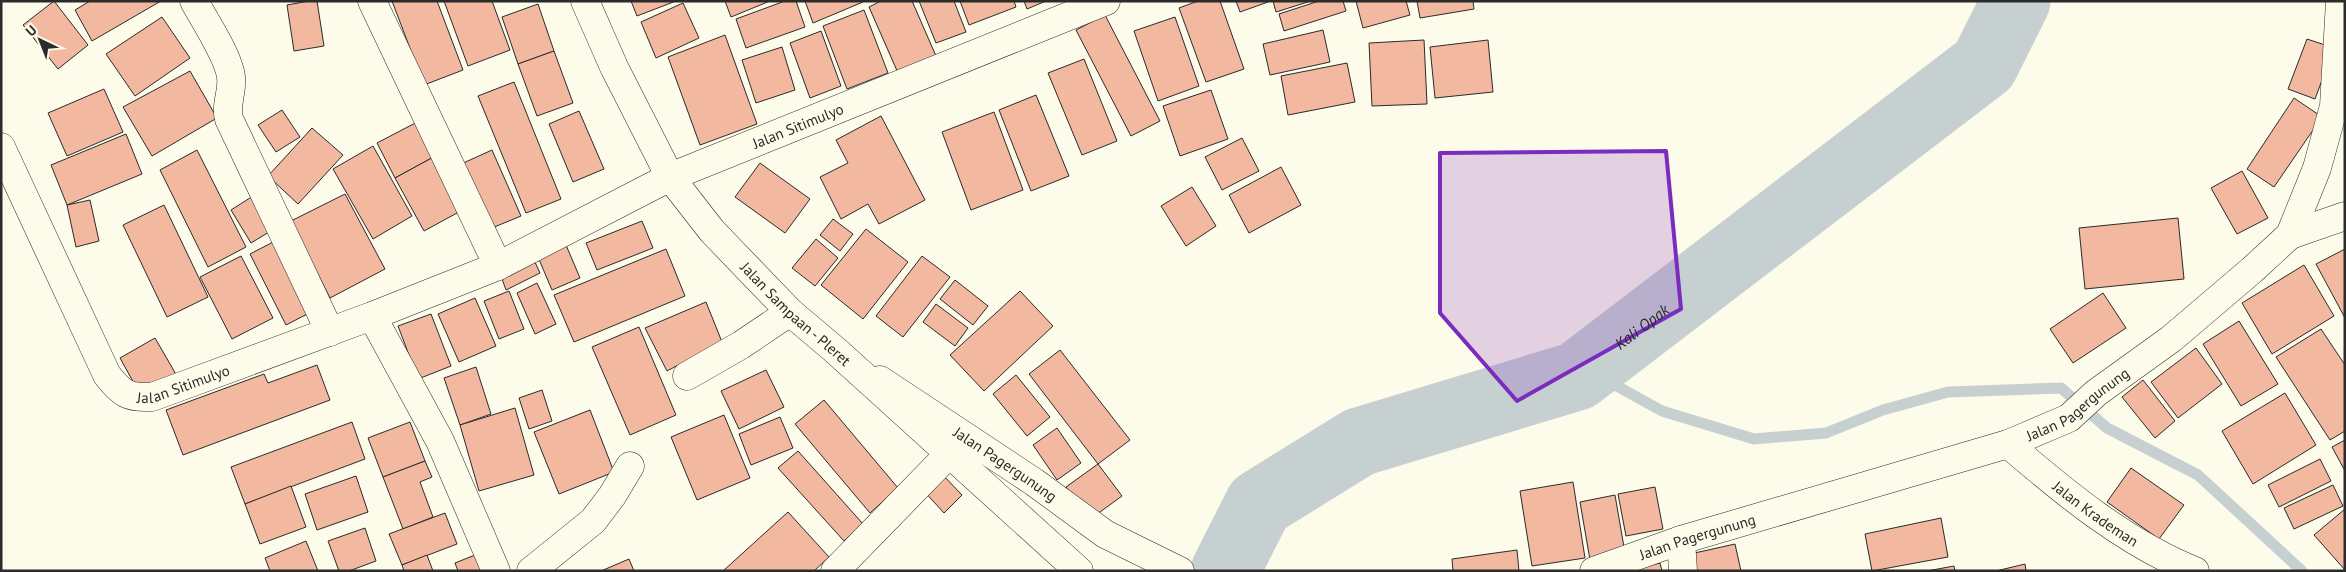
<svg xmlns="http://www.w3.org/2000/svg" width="2346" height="572" viewBox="0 0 2346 572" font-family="'PT Sans',sans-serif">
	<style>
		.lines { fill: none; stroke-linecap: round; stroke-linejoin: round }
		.stream { stroke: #c7d0d0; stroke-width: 11 }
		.river { stroke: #c7d0d0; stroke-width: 69 }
		.building { fill: #f2b8a0; stroke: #2b2b2b }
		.minor-casing { stroke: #2b2b2b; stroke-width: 29 }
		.major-casing { stroke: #2b2b2b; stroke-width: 29 }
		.minor { stroke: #fdfbea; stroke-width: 28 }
		.major { stroke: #fdfbea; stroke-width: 28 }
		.marked { fill: #7b2cbf; fill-opacity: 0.2; stroke: #7b2cbf; stroke-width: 4; stroke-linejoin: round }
		.labels { text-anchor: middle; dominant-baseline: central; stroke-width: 4; stroke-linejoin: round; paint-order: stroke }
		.street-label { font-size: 15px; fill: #2b2b2b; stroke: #fdfbea }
		.water-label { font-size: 16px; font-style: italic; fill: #2b2b2b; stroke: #fdfbea }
	</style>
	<rect width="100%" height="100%" fill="#fdfbea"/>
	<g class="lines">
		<polyline class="stream" points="1586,369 1662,411 1754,439 1826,433 1883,410 1948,392 2061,388 2107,428 2198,475 2302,571"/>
		<path class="river" id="s1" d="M 1225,571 L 1259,504 L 1359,442 L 1577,376 L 1984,65 L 2016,1"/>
	</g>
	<g class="building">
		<polygon points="54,1 88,45 58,69 23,25"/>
		<polygon points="90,1 161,1 92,41 75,10"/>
		<polygon points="309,1 317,1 324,46 294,51 287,5"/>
		<polygon points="392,1 437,1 463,70 424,85"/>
		<polygon points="444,1 492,1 510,50 468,66"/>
		<polygon points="631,1 676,1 637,16"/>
		<polygon points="725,1 770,1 731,17"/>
		<polygon points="785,1 796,1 805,27 746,48 736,19"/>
		<polygon points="805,1 863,1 863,2 813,23"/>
		<polygon points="881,1 912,1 936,56 898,73 869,7"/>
		<polygon points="919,1 954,1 966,32 936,43"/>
		<polygon points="960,1 1014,1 1016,7 969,25"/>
		<polygon points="1024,1 1046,1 1027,9"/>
		<polygon points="1198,1 1220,1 1244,69 1206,82 1179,8"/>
		<polygon points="1236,1 1267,1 1268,2 1240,12"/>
		<polygon points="1273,1 1311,1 1276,12"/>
		<polygon points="1319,1 1343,1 1346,11 1284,31 1279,14"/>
		<polygon points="1356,1 1406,1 1410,15 1363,28"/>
		<polygon points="1417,1 1473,1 1474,9 1420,18"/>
		<polygon points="683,3 699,38 656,58 641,22"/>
		<polygon points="538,4 554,51 518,64 502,17"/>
		<polygon points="864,10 888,73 847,89 823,26"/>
		<polygon points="1105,15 1160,121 1131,136 1076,30"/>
		<polygon points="162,17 190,58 135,96 106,54"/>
		<polygon points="1175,17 1199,86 1158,101 1134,31"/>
		<polygon points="1323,30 1330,62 1270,75 1263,44"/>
		<polygon points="821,31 841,86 810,98 790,43"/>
		<polygon points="725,35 757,124 700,145 668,57"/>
		<polygon points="2307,39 2334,48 2315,99 2288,89"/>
		<polygon points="1424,40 1427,104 1372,106 1369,43"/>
		<polygon points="1488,40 1493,92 1435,98 1430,47"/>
		<polygon points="782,47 795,90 756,103 742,60"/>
		<polygon points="554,51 573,103 537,116 518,64"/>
		<polygon points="1084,59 1117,141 1082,155 1048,73"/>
		<polygon points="1347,63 1355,102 1288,115 1281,76"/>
		<polygon points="190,71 217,118 152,156 123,107"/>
		<polygon points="514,82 561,199 526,213 478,96"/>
		<polygon points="104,89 123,132 67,156 48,113"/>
		<polygon points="1211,90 1228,139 1180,156 1163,106"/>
		<polygon points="1036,95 1069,176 1031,191 999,110"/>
		<polygon points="2294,98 2322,117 2274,187 2247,169"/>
		<polygon points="282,110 300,137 276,152 258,125"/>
		<polygon points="579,111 604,169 573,182 549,124"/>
		<polygon points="994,112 1023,190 971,210 942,132"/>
		<polygon points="881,116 925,200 879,224 868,204 841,219 820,177 848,163 836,140"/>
		<polygon points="421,120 439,154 395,178 377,143"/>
		<polygon points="312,128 343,155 298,204 268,176"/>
		<polygon points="126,134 142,174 67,205 51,165"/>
		<polygon points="1242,138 1259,171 1222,190 1205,157"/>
		<polygon points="373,146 412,216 373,239 333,169"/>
		<polygon points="197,150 246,247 208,267 160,170"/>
		<polygon points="492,150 521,216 487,230 459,165"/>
		<polygon points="439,154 468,207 424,231 395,178"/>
		<polygon points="760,163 810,199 785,233 735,197"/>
		<polygon points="1281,167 1301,205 1249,233 1229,195"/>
		<polygon points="2242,171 2268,218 2237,234 2211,188"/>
		<polygon points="1192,187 1216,226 1186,246 1161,206"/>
		<polygon points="345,194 385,269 330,298 291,221"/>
		<polygon points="253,196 274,229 251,243 231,210"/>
		<polygon points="90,200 99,241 76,247 67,205"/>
		<polygon points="164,205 208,297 167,317 123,225"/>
		<polygon points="2178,218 2184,279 2085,289 2079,228"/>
		<polygon points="833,219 853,234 840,251 820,235"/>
		<polygon points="642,221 653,248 597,270 586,243"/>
		<polygon points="866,229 908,262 863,319 821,285"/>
		<polygon points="816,239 838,258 815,286 792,268"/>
		<polygon points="277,240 313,311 286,325 250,254"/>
		<polygon points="566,245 580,278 552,290 538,257"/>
		<polygon points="666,249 685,296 574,342 554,295"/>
		<polygon points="2345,249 2345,318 2316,264"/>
		<polygon points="241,256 273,318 232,339 200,277"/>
		<polygon points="922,256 950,277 903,337 876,316"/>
		<polygon points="534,260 540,273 506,290 501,276"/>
		<polygon points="2304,265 2334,316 2272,354 2242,303"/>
		<polygon points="955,280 988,306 973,325 940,299"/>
		<polygon points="537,283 556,324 535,334 517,293"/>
		<polygon points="509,291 524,329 499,339 484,301"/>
		<polygon points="1020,291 1053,326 984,391 950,355"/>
		<polygon points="2103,293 2126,328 2073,363 2050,329"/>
		<polygon points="475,298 496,346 459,362 438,314"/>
		<polygon points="706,302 722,342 667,371 645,328"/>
		<polygon points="936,304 968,328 955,346 923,322"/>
		<polygon points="431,314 451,366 418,379 398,326"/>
		<polygon points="2239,321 2278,384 2241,406 2203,344"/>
		<polygon points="639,327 676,415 630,435 592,347"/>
		<polygon points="2321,329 2345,365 2345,431 2330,440 2276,357"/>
		<polygon points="155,338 177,376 141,396 120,358"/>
		<polygon points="2196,348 2222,384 2178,418 2151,382"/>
		<polygon points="1060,350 1130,440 1098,464 1029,374"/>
		<polygon points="317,365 330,400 183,455 166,410 264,374 268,383"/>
		<polygon points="476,367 491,414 460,425 444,378"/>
		<polygon points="766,370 784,407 739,429 721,391"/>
		<polygon points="1016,375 1050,417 1027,436 993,394"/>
		<polygon points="2143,380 2175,421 2155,438 2122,397"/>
		<polygon points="542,390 552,421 529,429 519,398"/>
		<polygon points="2285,393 2316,445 2253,484 2222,431"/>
		<polygon points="824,400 898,488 870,513 795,424"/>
		<polygon points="515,408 534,475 479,491 460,425"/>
		<polygon points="590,410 614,472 559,494 534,432"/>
		<polygon points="724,415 750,478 697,500 671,437"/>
		<polygon points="780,417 793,448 751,465 739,434"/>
		<polygon points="352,422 365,459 245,504 231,467"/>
		<polygon points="410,422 425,461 383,477 368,438"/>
		<polygon points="1057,428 1081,463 1057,480 1033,445"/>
		<polygon points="2345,440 2345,471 2332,447"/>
		<polygon points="798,451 863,524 844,541 778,468"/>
		<polygon points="2320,459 2331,481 2279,507 2268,485"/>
		<polygon points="425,461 432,477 420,482 433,517 403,529 383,477"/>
		<polygon points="1098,464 1122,496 1089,520 1066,487"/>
		<polygon points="2131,468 2184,505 2159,539 2107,502"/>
		<polygon points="941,473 962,495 944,513 923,490"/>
		<polygon points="356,476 368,512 317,530 305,494"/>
		<polygon points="1573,482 1585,558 1532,566 1520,491"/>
		<polygon points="2333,485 2343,506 2294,529 2284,508"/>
		<polygon points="291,486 306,527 260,544 245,504"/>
		<polygon points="1655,487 1663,529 1626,536 1618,494"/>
		<polygon points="1615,495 1625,553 1590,560 1580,502"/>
		<polygon points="2345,509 2345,570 2314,535"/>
		<polygon points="788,512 829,557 814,571 723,571"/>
		<polygon points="445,513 457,544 402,565 389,534"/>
		<polygon points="1941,518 1948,557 1872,571 1865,534"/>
		<polygon points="365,528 376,561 349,571 339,571 328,541"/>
		<polygon points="306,541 318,571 270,571 265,558"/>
		<polygon points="1735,544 1741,571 1694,571 1690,554"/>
		<polygon points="1517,550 1519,571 1453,571 1452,559"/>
		<polygon points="480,553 487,571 458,571 455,563"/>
		<polygon points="427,555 433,571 404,571 402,565"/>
		<polygon points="629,559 634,571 601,571"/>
		<polygon points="1660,563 1662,571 1627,571"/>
		<polygon points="2025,564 2026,571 1996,571"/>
		<polygon points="1954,566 1955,571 1927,571"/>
	</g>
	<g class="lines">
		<g class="minor-casing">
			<g id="minor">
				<path d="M 194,1 C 205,21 229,57 231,77 C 233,92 225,104 229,119 L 330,332"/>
				<polyline points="372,1 498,266"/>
				<path id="s2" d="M 1,147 L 107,375 C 122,394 128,398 152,397 L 372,316 L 498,266 L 670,177 L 1106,1"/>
				<polyline points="2290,235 2345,216"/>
				<polyline points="372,316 440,441 496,571"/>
				<polyline points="687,376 741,345 790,312"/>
				<path id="s3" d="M 880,380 L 1034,482 L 1105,534 L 1180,571"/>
				<path id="s4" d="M 2008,444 C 2064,492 2125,543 2195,571"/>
				<polyline points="1681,540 1683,571"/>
				<polyline points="531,571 593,521 612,496 630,466"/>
				<polyline points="835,571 949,454"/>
				<path id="s5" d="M 1594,571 L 1681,540 L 2008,444 L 2069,418 L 2096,393 L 2171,339 L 2252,270 L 2290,235 L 2317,168 L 2334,106 L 2340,1"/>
			</g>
		</g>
		<g class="major-casing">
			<g id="major">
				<path id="s6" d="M 585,1 L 614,67 L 670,177 L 712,231 L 790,312 L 835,350 L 1079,571"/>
			</g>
		</g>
		<use href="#minor" class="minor"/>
		<use href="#major" class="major"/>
	</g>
	<path class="marked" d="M 1666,151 L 1681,309 L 1517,401 L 1440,313 L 1440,153 Z"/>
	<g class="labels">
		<g class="street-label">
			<text stroke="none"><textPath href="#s2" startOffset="1006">Jalan Sitimulyo</textPath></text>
			<text stroke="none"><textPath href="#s6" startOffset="382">Jalan Sampaan - Pleret</textPath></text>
			<text stroke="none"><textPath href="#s2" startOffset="338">Jalan Sitimulyo</textPath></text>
			<text stroke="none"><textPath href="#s5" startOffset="514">Jalan Pagergunung</textPath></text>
			<text stroke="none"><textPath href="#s3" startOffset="151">Jalan Pagergunung</textPath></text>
			<text stroke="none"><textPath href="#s4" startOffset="112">Jalan Krademan</textPath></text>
			<text stroke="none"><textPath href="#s5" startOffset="109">Jalan Pagergunung</textPath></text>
		</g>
		<g class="water-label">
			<text stroke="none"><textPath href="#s1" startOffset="502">Kali Opak</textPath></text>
		</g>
	</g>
	<rect width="2346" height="572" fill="none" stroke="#2b2b2b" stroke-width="5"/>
	<g transform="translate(40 40) rotate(317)" stroke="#fdfbea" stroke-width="4" paint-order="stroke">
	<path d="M0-4L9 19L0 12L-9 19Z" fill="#2b2b2b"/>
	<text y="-8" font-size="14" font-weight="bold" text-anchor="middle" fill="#2b2b2b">U</text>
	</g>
</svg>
